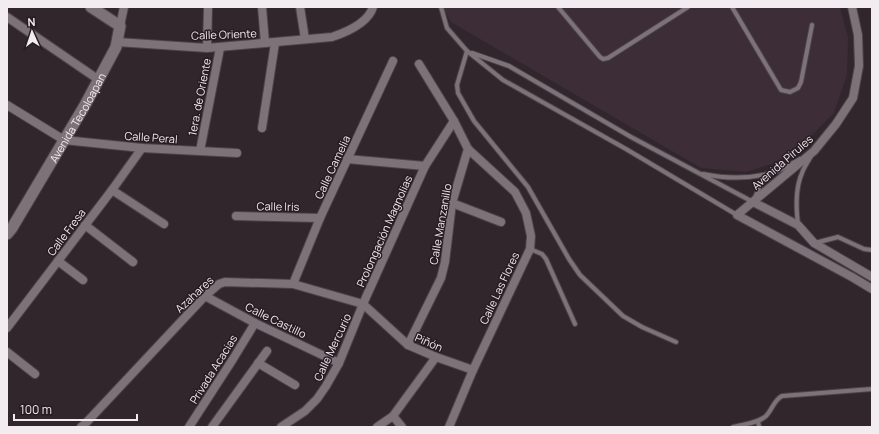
<svg xmlns="http://www.w3.org/2000/svg" width="879" height="434" viewBox="0 0 879 434" font-family="Manrope,sans-serif">
	<style>
		.built { fill: #3d2d37 }
		.lines { fill: none; stroke-linecap: round; stroke-linejoin: round }
		.service-casing { stroke: #4c4449; stroke-width: 6 }
		.minor-casing { stroke: #4c4449; stroke-width: 10 }
		.tertiary-casing { stroke: #4c4449; stroke-width: 13 }
		.service { stroke: #7e7279; stroke-width: 4 }
		.minor { stroke: #7e7279; stroke-width: 8 }
		.tertiary { stroke: #7e7279; stroke-width: 11 }
		.labels { text-anchor: middle; dominant-baseline: central; stroke-width: 3; stroke-linejoin: round; paint-order: stroke }
		.street-label { font-size: 11px; fill: #f2ebef; stroke: #261c22 }
	</style>
	<rect width="100%" height="100%" fill="#30262c"/>
	<polygon class="built" points="442,7 840,7 848,37 847,75 834,113 806,141 775,163 746,172 701,168 451,22"/>
	<g class="lines">
		<g class="service-casing">
			<g id="service">
				<polyline points="441,7 447,28 467,51 503,80 626,149 737,215"/>
				<polyline points="558,7 600,57 603,59 608,58 688,7"/>
				<polyline points="732,7 781,90 790,92 798,88 801,82 812,25"/>
				<polyline points="467,51 457,85 458,93 474,121 528,187 569,259 580,275 623,316 642,327 676,342"/>
				<polyline points="472,53 509,66 631,137 753,202 760,186 767,174"/>
				<path d="M 703,174 C 727,179 754,179 778,171 C 785,168 793,163 800,159"/>
				<path d="M 798,224 C 796,208 795,189 802,173 C 804,167 808,162 811,156"/>
				<polyline points="815,243 838,237 864,249 872,250"/>
				<polyline points="530,249 542,254 546,259 575,324"/>
				<polyline points="758,421 759,427"/>
				<path d="M 733,427 C 743,424 757,424 766,416 C 772,410 774,400 782,396 L 872,389"/>
			</g>
		</g>
		<g class="minor-casing">
			<g id="minor">
				<polyline points="262,7 265,43"/>
				<polyline points="300,7 305,39"/>
				<polyline points="852,7 858,35 859,66 853,98 836,124 814,151 737,215 852,277 872,289"/>
				<polyline points="7,17 99,80"/>
				<polyline points="120,26 124,7"/>
				<path d="M 117,42 L 207,48 L 332,37 C 347,32 368,23 373,7"/>
				<polyline points="207,48 208,7"/>
				<polyline points="419,64 454,121 468,149 515,192 526,213 531,236 530,249 473,370"/>
				<polyline points="7,105 64,140 142,148 237,153"/>
				<polyline points="262,128 275,43"/>
				<polyline points="200,151 220,48"/>
				<polyline points="347,159 425,166"/>
				<polyline points="112,190 164,224"/>
				<polyline points="753,202 798,225 814,243 872,277"/>
				<polyline points="452,203 501,222"/>
				<polyline points="236,216 320,218"/>
				<polyline points="85,225 133,262"/>
				<polyline points="58,261 83,280"/>
				<polyline points="293,284 320,218 393,61"/>
				<polyline points="205,296 255,323 339,363"/>
				<polyline points="7,328 112,190 142,148"/>
				<polyline points="408,345 441,278 445,262 452,203 468,149"/>
				<polyline points="7,352 35,374"/>
				<polyline points="258,363 295,385"/>
				<polyline points="393,416 402,427"/>
				<polyline points="81,427 85,424 205,296 219,284 225,282 293,284 363,304 408,345 436,357 473,370 449,427"/>
				<polyline points="189,427 233,359 255,323"/>
				<polyline points="212,427 267,351"/>
				<polyline points="281,427 305,411 317,399 326,386 339,363 363,304 425,166 454,121"/>
				<polyline points="377,427 393,416 436,357"/>
			</g>
		</g>
		<g class="tertiary-casing">
			<g id="tertiary">
				<path id="s1" d="M 7,234 L 12,228 L 85,105 L 116,47 L 120,26 L 91,7"/>
			</g>
		</g>
		<use href="#service" class="service"/>
		<use href="#minor" class="minor"/>
		<use href="#tertiary" class="tertiary"/>
	</g>
	<g class="labels">
		<g class="street-label">
			<text transform="translate(224 34) rotate(-2)">Calle Oriente</text>
			<text transform="translate(199 97) rotate(-79)">1era. de Oriente</text>
			<text stroke="none"><textPath href="#s1" startOffset="136">Avenida Tecoloapan</textPath></text>
			<text transform="translate(151 137) rotate(4)">Calle Peral</text>
			<text transform="translate(782 162) rotate(-41)">Avenida Pirules</text>
			<text transform="translate(332 167) rotate(-65)">Calle Camelia</text>
			<text transform="translate(278 206) rotate(1)">Calle Iris</text>
			<text transform="translate(440 224) rotate(-80)">Calle Manzanillo</text>
			<text transform="translate(384 231) rotate(-66)">Prolongación Magnolias</text>
			<text transform="translate(66 232) rotate(-53)">Calle Fresa</text>
			<text transform="translate(499 288) rotate(-65)">Calle Las Flores</text>
			<text transform="translate(194 294) rotate(-43)">Azahares</text>
			<text transform="translate(276 320) rotate(26)">Calle Castillo</text>
			<text transform="translate(429 342) rotate(23)">Piñón</text>
			<text transform="translate(332 347) rotate(-65)">Calle Mercurio</text>
			<text transform="translate(213 369) rotate(-58)">Privada Acacias</text>
		</g>
	</g>
	<rect width="879" height="434" fill="none" stroke="#f2ebef" stroke-width="16"/>
	<g transform="translate(32 32) rotate(357)" stroke="#261c22" stroke-width="3" paint-order="stroke">
	<path d="M0-3L7 15L0 10L-7 15Z" fill="#f2ebef"/>
	<text y="-6" font-size="11" font-weight="bold" text-anchor="middle" fill="#f2ebef">N</text>
	</g>
	<path d="M14 414v6h123v-6" fill="none" stroke="#f2ebef" stroke-width="2"/>
	<text x="20" y="414" font-size="12" fill="#f2ebef" stroke="#261c22" stroke-width="3" paint-order="stroke">100 m</text>
</svg>
